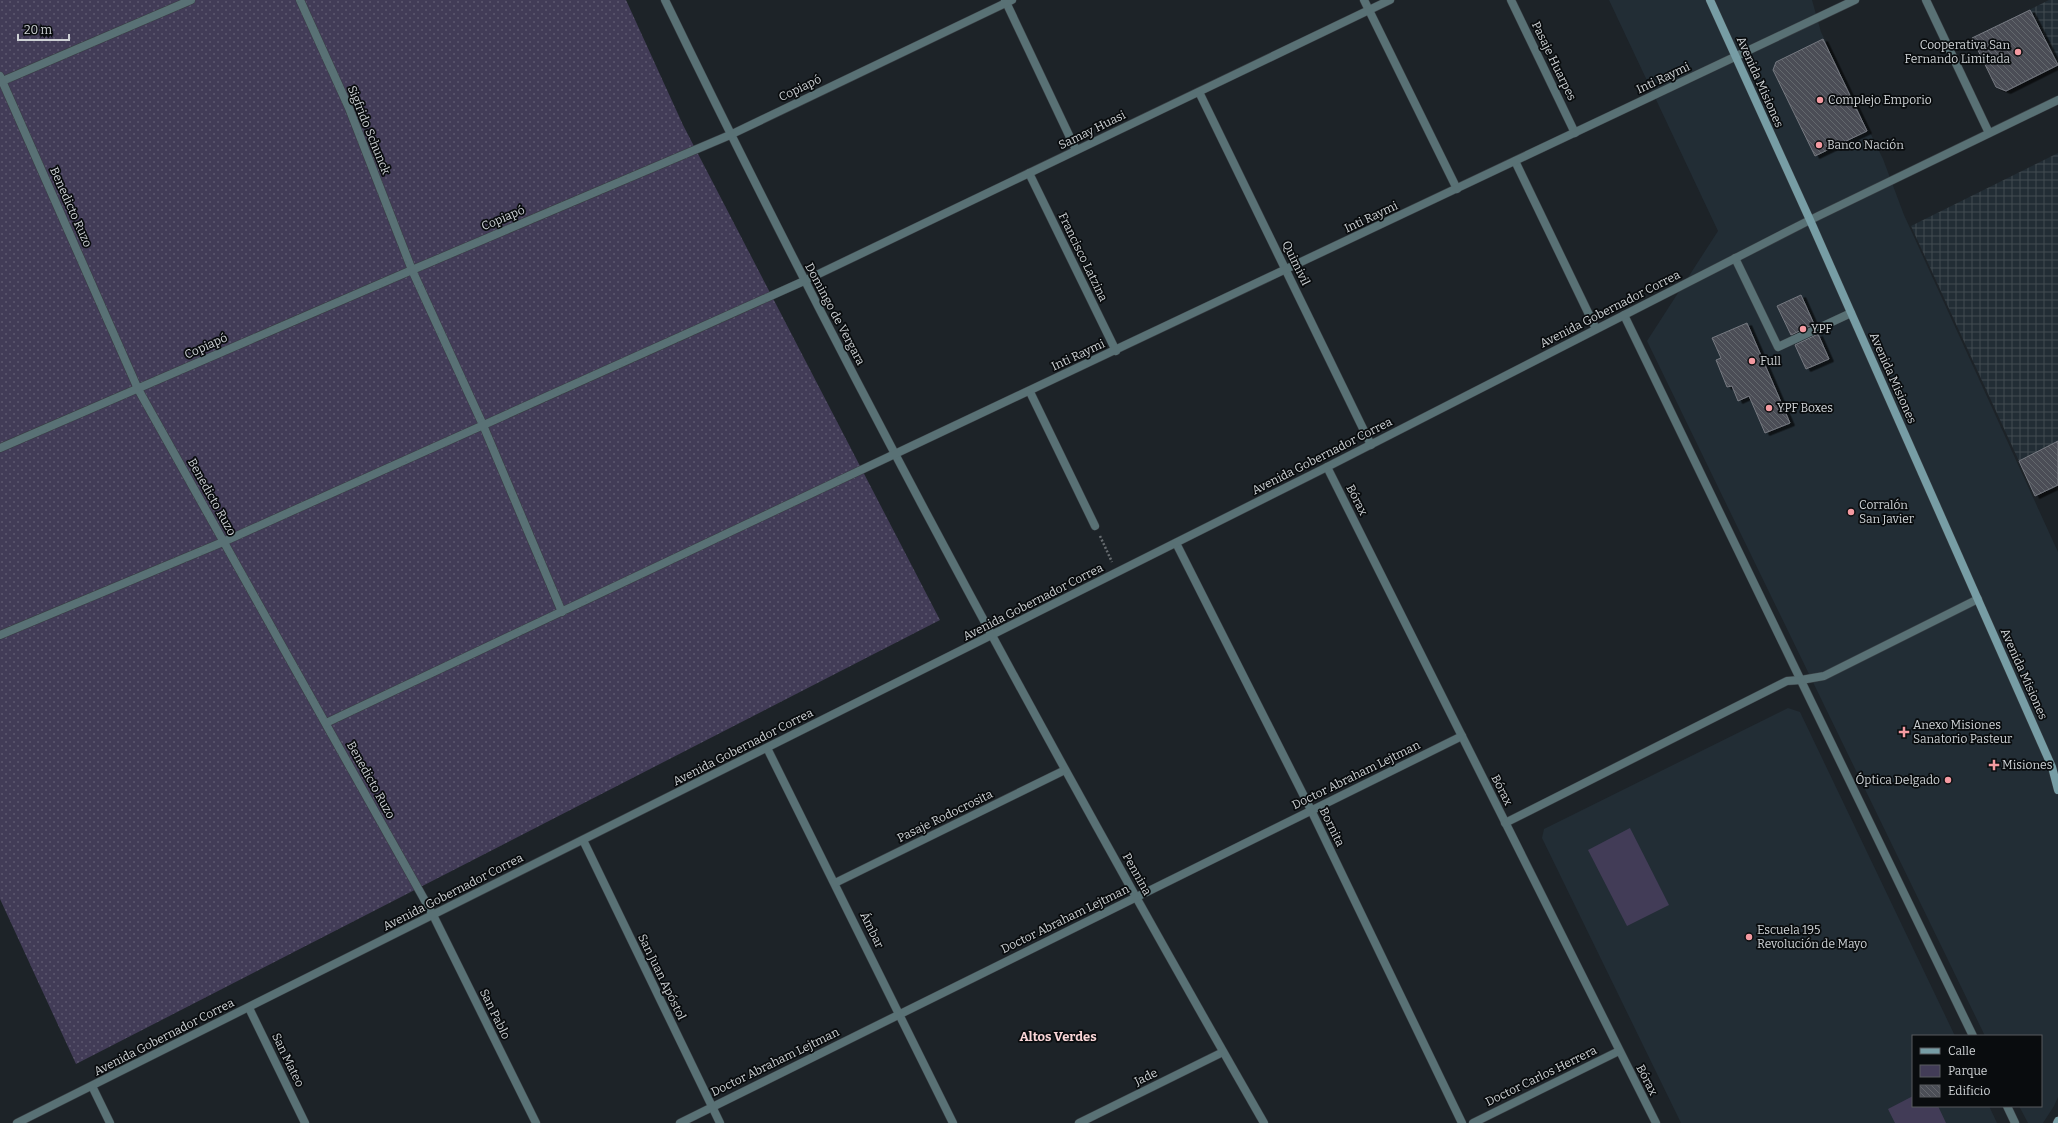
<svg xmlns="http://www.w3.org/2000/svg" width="2058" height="1123" viewBox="0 0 2058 1123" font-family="Bitter,serif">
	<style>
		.built { fill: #222d35 }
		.industrial { fill: url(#industrial-grid) }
		.grass { fill: url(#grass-dots) }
		.park { fill: #423c57 }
		.building { fill: url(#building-back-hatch); stroke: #767981; filter: url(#shadow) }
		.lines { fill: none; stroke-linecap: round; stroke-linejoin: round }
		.service-casing { stroke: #393f44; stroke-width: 9 }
		.minor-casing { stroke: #393f44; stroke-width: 9 }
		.secondary-casing { stroke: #393f44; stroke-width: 9 }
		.path { stroke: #686d71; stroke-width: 2.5; stroke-dasharray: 2 2; stroke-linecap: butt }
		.service { stroke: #597175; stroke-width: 8 }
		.minor { stroke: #597175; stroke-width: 8 }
		.secondary { stroke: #779da5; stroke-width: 8 }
		.poi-dot { fill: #f49aa1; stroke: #090c0e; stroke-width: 1.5 }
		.labels { text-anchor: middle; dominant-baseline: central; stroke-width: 3.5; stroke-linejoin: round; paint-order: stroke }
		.poi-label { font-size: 12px; fill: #ced2d5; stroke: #090c0e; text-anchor: start }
		.street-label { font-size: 12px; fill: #ced2d5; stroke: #090c0e }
		.neighbourhood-label { font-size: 13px; font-weight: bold; fill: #f9d5d7; stroke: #090c0e }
	</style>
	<defs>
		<pattern id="industrial-grid" width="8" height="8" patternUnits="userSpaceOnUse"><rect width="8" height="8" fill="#222d35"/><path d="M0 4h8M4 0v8" fill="none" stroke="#414b51"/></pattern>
		<pattern id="grass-dots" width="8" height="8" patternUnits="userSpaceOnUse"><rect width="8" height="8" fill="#423c57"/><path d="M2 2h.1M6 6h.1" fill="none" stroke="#5c576e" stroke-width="1.8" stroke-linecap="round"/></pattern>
		<pattern id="building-back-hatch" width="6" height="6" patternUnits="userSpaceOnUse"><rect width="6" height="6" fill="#4b4e56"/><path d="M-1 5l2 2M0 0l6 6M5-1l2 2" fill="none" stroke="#64676d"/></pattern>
		<filter id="shadow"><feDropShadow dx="4.5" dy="2.5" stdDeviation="0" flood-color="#0009"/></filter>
	</defs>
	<rect width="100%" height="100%" fill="#1d2328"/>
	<g class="built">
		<polygon points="1609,0 1812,0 1821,32 1883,159 1904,215 2058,552 2058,1097 2054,1106 2043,1123 2028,1123 2019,1106 2041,1106 2041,1036 1985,1036 1647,341 1718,231"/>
		<polygon points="1788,708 1800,712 1955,1036 1913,1036 1913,1106 1989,1106 1997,1123 1681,1123 1542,838 1544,829"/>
	</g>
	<g class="industrial">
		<polygon points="2049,0 2058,0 2058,65 2006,91 1996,87 1972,38"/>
		<polygon points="2058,153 2058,485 2035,496 1911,226"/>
	</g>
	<polygon class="grass" points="0,0 626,0 683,125 940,620 76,1064 0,899"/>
	<g class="park">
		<polygon points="1630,828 1669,905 1627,926 1588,850"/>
		<polygon points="1913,1096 1913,1106 1938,1106 1946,1123 1895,1123 1888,1109"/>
	</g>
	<g class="building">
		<polygon points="2030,10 2058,65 2006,91 1996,87 1972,38"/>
		<polygon points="1823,39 1867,131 1815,156 1773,70 1776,62"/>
		<polygon points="1801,295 1814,324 1791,335 1777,306"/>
		<polygon points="1747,323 1790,423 1765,433 1749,396 1738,401 1732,386 1727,387 1716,360 1721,358 1712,338"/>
		<polygon points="1818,334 1829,359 1806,369 1795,345"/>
		<polygon points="2058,441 2058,485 2035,496 2019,461"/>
	</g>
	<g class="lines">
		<g class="service-casing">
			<g id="service">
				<polyline points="1735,258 1778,347 1851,313"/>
				<polyline points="1801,680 1824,676 1978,599"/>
			</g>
		</g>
		<g class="minor-casing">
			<g id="minor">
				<polyline points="300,0 349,108 412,270 483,425 562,612"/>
				<path d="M 665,0 C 850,382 1053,755 1264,1123"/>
				<polyline points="1005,0 1076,150"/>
				<polyline points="1364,0 1457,189"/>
				<polyline points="1511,0 1575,133"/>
				<polyline points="1926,0 1989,133"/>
				<polyline points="0,76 138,389 433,915 536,1123"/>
				<polyline points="0,82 191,0"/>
				<polyline points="1199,92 1371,445"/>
				<polyline points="1515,161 1596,329"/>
				<polyline points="1029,173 1116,351"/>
				<polyline points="1624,315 1973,1036"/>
				<polyline points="1030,392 1095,526"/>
				<polyline points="0,448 412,270 730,135 1012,0"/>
				<polyline points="1327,467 1656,1123"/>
				<polyline points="1176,543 1311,810 1462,1123"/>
				<polyline points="0,635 223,542 804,281 1390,0"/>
				<polyline points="326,723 1855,0"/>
				<polyline points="767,748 953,1123"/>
				<polyline points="1505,823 1787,681 1801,680"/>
				<polyline points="583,840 720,1123"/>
				<polyline points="835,883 1065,770"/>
				<polyline points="249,1008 305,1123"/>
				<polyline points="92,1086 110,1123"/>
				<polyline points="2007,1106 2015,1123"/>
				<polyline points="17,1123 1327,467 1810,220 2058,100"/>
				<polyline points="680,1123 1462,736"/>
				<polyline points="1079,1123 1223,1052"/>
				<polyline points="1473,1123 1619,1051"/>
			</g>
		</g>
		<g class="secondary-casing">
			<g id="secondary">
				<polyline points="1710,0 1810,220 2052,767 2058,790"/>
				<polyline points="2057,1123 2058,1121"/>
			</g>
		</g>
		<polyline class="path" points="1100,536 1112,562"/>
		<use href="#service" class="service"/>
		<use href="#minor" class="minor"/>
		<use href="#secondary" class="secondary"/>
	</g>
	<g class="poi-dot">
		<circle cx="2018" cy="52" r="4"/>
		<circle cx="1820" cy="100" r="4"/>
		<circle cx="1819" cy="145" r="4"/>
		<circle cx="1803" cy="329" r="4"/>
		<circle cx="1752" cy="361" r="4"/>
		<circle cx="1769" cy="408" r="4"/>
		<circle cx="1851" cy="512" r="4"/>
		<path d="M1902 726h4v4h4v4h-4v4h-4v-4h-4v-4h4z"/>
		<path d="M1992 759h4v4h4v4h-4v4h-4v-4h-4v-4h4z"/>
		<circle cx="1948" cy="780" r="4"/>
		<circle cx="1749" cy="937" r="4"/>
	</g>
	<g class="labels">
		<g class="poi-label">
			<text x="2010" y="45" text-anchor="end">Cooperativa San<tspan x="2010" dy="14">Fernando Limitada</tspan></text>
			<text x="1828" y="100">Complejo Emporio</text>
			<text x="1827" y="145">Banco Nación</text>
			<text x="1811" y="329">YPF</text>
			<text x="1760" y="361">Full</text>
			<text x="1777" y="408">YPF Boxes</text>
			<text x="1859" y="505">Corralón<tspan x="1859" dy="14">San Javier</tspan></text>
			<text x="1913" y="725">Anexo Misiones<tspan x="1913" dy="14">Sanatorio Pasteur</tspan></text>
			<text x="2002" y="765">Misiones</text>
			<text x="1940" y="780" text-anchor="end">Óptica Delgado</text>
			<text x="1757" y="930">Escuela 195<tspan x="1757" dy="14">Revolución de Mayo</tspan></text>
		</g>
		<g class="street-label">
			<text transform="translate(1554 61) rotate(64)">Pasaje Huarpes</text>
			<text transform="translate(1663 78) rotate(-25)">Inti Raymi</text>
			<text transform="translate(1760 82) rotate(66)">Avenida Misiones</text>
			<text transform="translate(800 88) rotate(-26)">Copiapó</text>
			<text transform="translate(369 130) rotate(68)">Sigfrido Schunck</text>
			<text transform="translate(1092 130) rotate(-26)">Samay Huasi</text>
			<text transform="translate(71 207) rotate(66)">Benedicto Ruzo</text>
			<text transform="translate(1371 217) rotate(-25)">Inti Raymi</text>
			<text transform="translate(503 218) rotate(-23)">Copiapó</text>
			<text transform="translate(1083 257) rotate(64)">Francisco Latzina</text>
			<text transform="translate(1296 263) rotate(64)">Quimivil</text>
			<text transform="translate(1610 309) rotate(-27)">Avenida Gobernador Correa</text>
			<text transform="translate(835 314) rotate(62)">Domingo de Vergara</text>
			<text transform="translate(206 346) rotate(-24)">Copiapó</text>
			<text transform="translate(1078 355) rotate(-25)">Inti Raymi</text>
			<text transform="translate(1893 378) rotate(66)">Avenida Misiones</text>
			<text transform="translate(1322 456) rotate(-27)">Avenida Gobernador Correa</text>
			<text transform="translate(212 497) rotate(61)">Benedicto Ruzo</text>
			<text transform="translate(1357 500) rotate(63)">Bórax</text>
			<text transform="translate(1033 602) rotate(-27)">Avenida Gobernador Correa</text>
			<text transform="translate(2024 674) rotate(66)">Avenida Misiones</text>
			<text transform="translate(743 747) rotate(-27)">Avenida Gobernador Correa</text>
			<text transform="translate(1356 775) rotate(-26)">Doctor Abraham Lejtman</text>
			<text transform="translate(371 780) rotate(61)">Benedicto Ruzo</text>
			<text transform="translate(1502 790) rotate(63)">Bórax</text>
			<text transform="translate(945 816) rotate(-26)">Pasaje Rodocrosita</text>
			<text transform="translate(1332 827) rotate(64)">Bornita</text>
			<text transform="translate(1137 874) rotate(61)">Pennina</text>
			<text transform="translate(453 892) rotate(-27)">Avenida Gobernador Correa</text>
			<text transform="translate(1065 919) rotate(-26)">Doctor Abraham Lejtman</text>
			<text transform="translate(872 930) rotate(64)">Ámbar</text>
			<text transform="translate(662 977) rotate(64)">San Juan Apóstol</text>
			<text transform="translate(495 1014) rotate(64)">San Pablo</text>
			<text transform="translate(164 1037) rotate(-27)">Avenida Gobernador Correa</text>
			<text transform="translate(288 1060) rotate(64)">San Mateo</text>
			<text transform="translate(775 1062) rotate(-26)">Doctor Abraham Lejtman</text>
			<text transform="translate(1541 1076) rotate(-26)">Doctor Carlos Herrera</text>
			<text transform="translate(1146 1077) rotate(-26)">Jade</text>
			<text transform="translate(1647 1080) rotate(63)">Bórax</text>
		</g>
		<g class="neighbourhood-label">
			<text x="1058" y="1036">Altos Verdes</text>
		</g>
	</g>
	<rect x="1912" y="1035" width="130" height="72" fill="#090c0e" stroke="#585b5e"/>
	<rect x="1920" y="1048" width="20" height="6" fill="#779da5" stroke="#585b5e"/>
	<text x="1948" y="1055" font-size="12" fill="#ced2d5">Calle</text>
	<rect x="1920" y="1065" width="20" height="12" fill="#423c57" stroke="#585b5e"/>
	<text x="1948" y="1075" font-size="12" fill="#ced2d5">Parque</text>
	<rect x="1920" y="1085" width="20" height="12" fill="url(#building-back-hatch)" stroke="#585b5e"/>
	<text x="1948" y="1095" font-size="12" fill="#ced2d5">Edificio</text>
	<path d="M18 34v6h51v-6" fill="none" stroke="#ced2d5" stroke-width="2"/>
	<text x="24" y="34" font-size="12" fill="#ced2d5" stroke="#090c0e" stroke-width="3" paint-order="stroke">20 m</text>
</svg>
